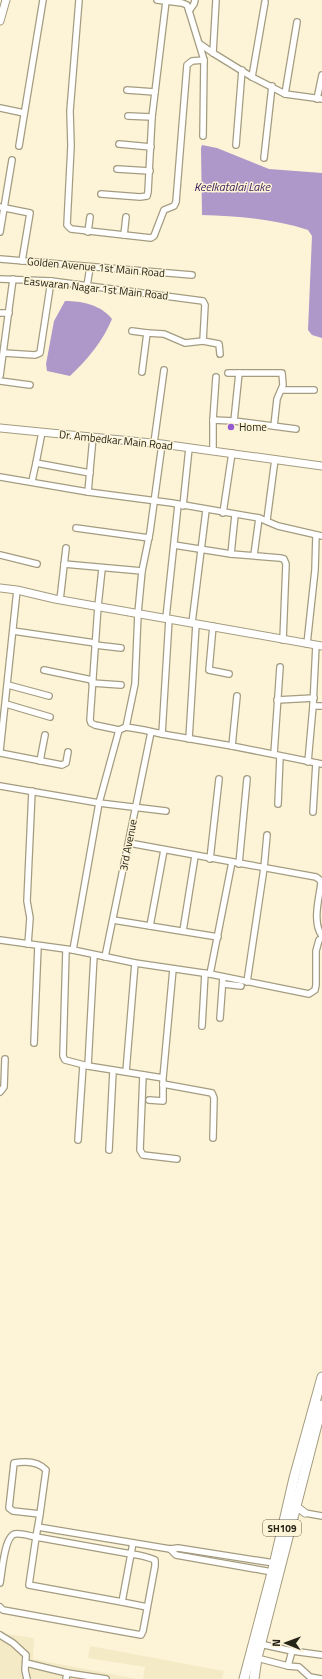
<svg xmlns="http://www.w3.org/2000/svg" width="322" height="1679" viewBox="0 0 322 1679" font-family="'Titillium Web',sans-serif">
	<style>
		.built { fill: #f5eac6 }
		.water { fill: #ad98c9 }
		.lines { fill: none; stroke-linecap: round; stroke-linejoin: round }
		.minor-casing { stroke: #a49c81; stroke-width: 8 }
		.tertiary-casing { stroke: #a49c81; stroke-width: 9 }
		.primary-casing { stroke: #a49c81; stroke-width: 11 }
		.minor { stroke: #fff; stroke-width: 5.5 }
		.tertiary { stroke: #fff; stroke-width: 7 }
		.primary { stroke: #fff; stroke-width: 9 }
		.poi-dot { fill: #955bd2; stroke: #fdf4d7; stroke-width: 1.5 }
		.labels { text-anchor: middle; dominant-baseline: central; stroke-width: 3; stroke-linejoin: round; paint-order: stroke }
		.shield { fill: #fdf4d7; stroke: #666251; stroke-width: 1 }
		.shield-label { font-size: 10px; font-weight: bold; fill: #262318 }
		.street-label { font-size: 11px; fill: #262318; stroke: #fdf4d7 }
		.poi-label { font-size: 11px; fill: #262318; stroke: #fdf4d7; text-anchor: start }
		.water-label { font-size: 12px; font-style: italic; fill: #3e205c; stroke: #fdf4d7 }
	</style>
	<rect width="100%" height="100%" fill="#fdf4d7"/>
	<g class="built">
		<polygon points="0,1633 34,1638 33,1659 137,1679 0,1679"/>
		<polygon points="90,1646 224,1671 222,1679 143,1679 145,1667 88,1658"/>
	</g>
	<g class="water">
		<path d="M 202,145 L 217,148 L 269,169 L 322,173 L 322,338 L 312,335 L 308,330 L 312,236 L 308,230 C 275,219 237,216 202,215 L 201,148 Z"/>
		<path d="M 65,301 C 82,301 101,305 112,319 C 103,341 87,360 70,376 L 47,371 L 46,364 L 54,321 Z"/>
	</g>
	<g class="lines">
		<g class="minor-casing">
			<g id="minor">
				<polyline points="79,0 70,111 71,146 67,225 71,229 151,238 154,236 164,210 174,206 176,202 187,65 192,61 204,60"/>
				<polyline points="157,0 182,3 187,5 189,11 204,60 203,136"/>
				<polyline points="216,0 213,53 252,77 285,94 322,99"/>
				<polyline points="189,11 194,4 195,0"/>
				<polyline points="200,44 213,53"/>
				<polyline points="252,77 265,2"/>
				<polyline points="127,90 155,92"/>
				<polyline points="285,94 297,22"/>
				<polyline points="317,99 322,75"/>
				<polyline points="0,108 24,113"/>
				<polyline points="128,116 152,117"/>
				<polyline points="119,144 151,147"/>
				<polyline points="236,145 242,70"/>
				<polyline points="19,146 43,0"/>
				<polyline points="264,158 272,86"/>
				<polyline points="117,169 150,171"/>
				<polyline points="101,194 140,197 147,196 148,192 152,117 166,1"/>
				<polyline points="0,207 30,213 22,261"/>
				<polyline points="0,232 12,160"/>
				<polyline points="88,232 90,217"/>
				<polyline points="124,235 126,217"/>
				<polyline points="0,259 192,275"/>
				<polyline points="0,279 51,281 203,301 205,305 203,341 219,344 220,354"/>
				<polyline points="87,286 90,267"/>
				<polyline points="0,313 9,313"/>
				<polyline points="132,331 147,333"/>
				<polyline points="4,353 35,355 40,353 51,281"/>
				<polyline points="142,372 147,333 164,334 185,343 203,341"/>
				<polyline points="228,373 239,373 234,421"/>
				<polyline points="239,373 282,373 283,385 277,399 274,426"/>
				<polyline points="0,376 13,279"/>
				<polyline points="0,381 30,385"/>
				<polyline points="282,390 314,390"/>
				<polyline points="213,420 216,377"/>
				<polyline points="42,432 36,463 90,473"/>
				<polyline points="154,443 164,370"/>
				<polyline points="213,451 213,420 234,421 296,429"/>
				<polyline points="0,477 88,492 172,503 259,518 278,526 322,536"/>
				<polyline points="32,481 36,463"/>
				<polyline points="88,492 93,437"/>
				<polyline points="183,506 189,448"/>
				<polyline points="223,513 232,453"/>
				<polyline points="235,515 231,554 280,558 284,559 286,564 283,640"/>
				<polyline points="267,520 275,459"/>
				<polyline points="76,528 149,538"/>
				<polyline points="174,545 231,554"/>
				<polyline points="0,555 37,564"/>
				<polyline points="254,555 259,518"/>
				<polyline points="64,564 142,571"/>
				<polyline points="102,569 98,606 90,720 91,723 95,725 119,730 126,727 135,684 138,613 142,571 150,532 162,444"/>
				<polyline points="60,600 66,548"/>
				<polyline points="166,618 178,505"/>
				<polyline points="192,623 206,510"/>
				<polyline points="213,626 209,670 229,674"/>
				<polyline points="13,631 95,643"/>
				<polyline points="307,644 315,570 316,535"/>
				<polyline points="95,645 121,648"/>
				<polyline points="44,670 92,680"/>
				<polyline points="92,683 121,685"/>
				<polyline points="8,685 49,696"/>
				<polyline points="277,700 314,698"/>
				<polyline points="6,704 50,717"/>
				<polyline points="313,706 322,706"/>
				<polyline points="126,727 144,730 162,734 169,619"/>
				<polyline points="162,734 232,746 322,764"/>
				<polyline points="189,739 196,624"/>
				<polyline points="232,746 237,696"/>
				<polyline points="0,751 17,590"/>
				<polyline points="0,753 62,765 66,763 68,752"/>
				<polyline points="274,754 280,667"/>
				<polyline points="40,761 45,735"/>
				<polyline points="308,762 313,706 316,645"/>
				<polyline points="0,786 99,803 166,811"/>
				<polyline points="278,804 280,756"/>
				<polyline points="313,812 316,763"/>
				<path d="M 129,843 L 316,877 L 320,880 L 321,883 C 319,899 312,922 322,936"/>
				<polyline points="210,859 219,779"/>
				<polyline points="239,864 247,779"/>
				<polyline points="113,920 218,937"/>
				<polyline points="150,926 164,850"/>
				<polyline points="183,931 195,856"/>
				<polyline points="0,940 73,950 135,963 210,974 309,994 315,990 316,985 316,951 319,940 322,938"/>
				<polyline points="28,944 30,918 27,901 32,791"/>
				<polyline points="66,950 63,1056 65,1060 88,1066 94,955"/>
				<polyline points="73,950 99,803 119,730"/>
				<polyline points="105,957 151,732"/>
				<polyline points="210,974 232,862"/>
				<polyline points="247,982 264,868 267,835"/>
				<polyline points="223,984 241,986"/>
				<polyline points="220,1018 223,977"/>
				<polyline points="202,1026 205,973"/>
				<polyline points="34,1043 38,946"/>
				<polyline points="88,1066 163,1078 173,969"/>
				<polyline points="126,1072 135,963"/>
				<polyline points="143,1075 140,1150 143,1155 177,1159"/>
				<polyline points="163,1084 212,1093 214,1098 213,1138"/>
				<polyline points="0,1092 4,1087 5,1059"/>
				<polyline points="149,1100 163,1101 163,1081"/>
				<polyline points="78,1140 83,1065"/>
				<polyline points="109,1150 113,1071"/>
				<polyline points="305,1513 322,1516"/>
				<polyline points="38,1527 170,1549 178,1548 274,1563"/>
				<polyline points="170,1549 176,1555 272,1572"/>
				<path d="M 0,1583 C 2,1574 4,1536 15,1534 C 21,1533 30,1536 36,1537 L 40,1514 L 13,1511 L 9,1508 L 14,1463 C 25,1461 38,1461 46,1470 L 40,1514"/>
				<polyline points="122,1602 147,1607"/>
				<path d="M 0,1607 L 3,1610 L 141,1635 L 143,1631 L 155,1566 L 155,1560 C 148,1557 139,1555 131,1554 L 36,1537 L 29,1585 L 122,1602 L 133,1543"/>
				<polyline points="0,1635 13,1643 26,1655 25,1670 27,1679"/>
				<polyline points="260,1644 292,1651 322,1655"/>
				<polyline points="257,1658 288,1666 292,1651"/>
				<polyline points="26,1663 67,1673 66,1679"/>
				<polyline points="288,1666 299,1667 310,1677 321,1679"/>
				<polyline points="67,1673 106,1679"/>
			</g>
		</g>
		<g class="tertiary-casing">
			<g id="tertiary">
				<polyline points="0,21 6,0"/>
				<polyline points="0,428 162,444 322,466"/>
				<polyline points="0,588 17,590 55,599 322,646"/>
				<polyline points="296,1506 305,1513"/>
			</g>
		</g>
		<g class="primary-casing">
			<g id="primary">
				<polyline points="244,1679 273,1569 294,1478 322,1377"/>
				<polyline points="254,1679 257,1658 322,1405"/>
			</g>
		</g>
		<use href="#minor" class="minor"/>
		<use href="#tertiary" class="tertiary"/>
		<use href="#primary" class="primary"/>
	</g>
	<circle class="poi-dot" cx="231" cy="427" r="4"/>
	<g class="labels">
		<rect class="shield" x="263" y="1520" width="38" height="16" rx="3"/>
		<g class="shield-label">
			<text x="282" y="1528">SH109</text>
		</g>
		<g class="street-label">
			<text transform="translate(96 267) rotate(5)">Golden Avenue 1st Main Road</text>
			<text transform="translate(96 288) rotate(6)">Easwaran Nagar 1st Main Road</text>
			<text transform="translate(116 440) rotate(6)">Dr. Ambedkar Main Road</text>
			<text transform="translate(128 845) rotate(-79)">3rd Avenue</text>
		</g>
		<g class="poi-label">
			<text x="239" y="427">Home</text>
		</g>
		<g class="water-label">
			<text x="232" y="186">Keelkatalai Lake</text>
		</g>
	</g>
	<g transform="translate(286 1643) rotate(271)" stroke="#fdf4d7" stroke-width="3" paint-order="stroke">
	<path d="M0-3L7 15L0 10L-7 15Z" fill="#262318"/>
	<text y="-6" font-size="11" font-weight="bold" text-anchor="middle" fill="#262318">N</text>
	</g>
</svg>
